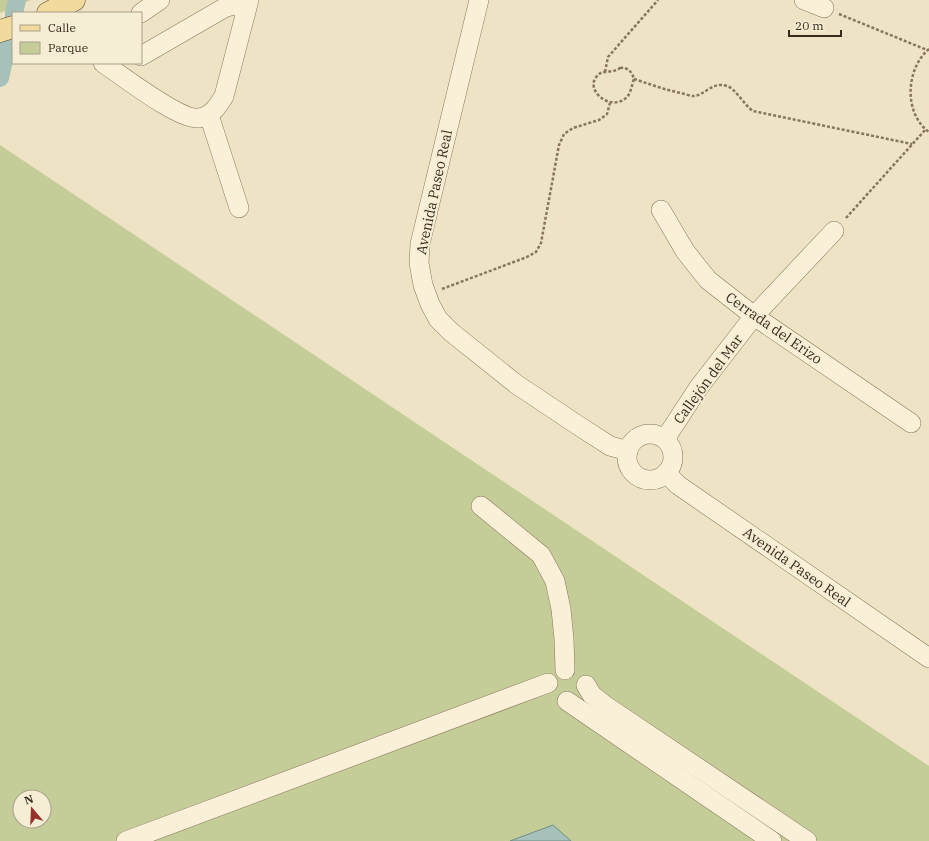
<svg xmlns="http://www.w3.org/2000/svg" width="929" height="841" viewBox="0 0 929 841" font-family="'IBM Plex Serif',serif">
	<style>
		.green { fill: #c4cc98; fill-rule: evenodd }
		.water { fill: #a6c1ba; stroke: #6d8f88 }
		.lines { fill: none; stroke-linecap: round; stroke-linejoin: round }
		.canal { stroke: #a6c1ba; stroke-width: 18 }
		.minor-casing { stroke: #88755b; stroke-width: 20 }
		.major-casing { stroke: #56432f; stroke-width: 23 }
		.path { stroke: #88755b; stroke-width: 2.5; stroke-dasharray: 3 2; stroke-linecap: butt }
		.minor { stroke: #f9f0d7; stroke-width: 19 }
		.major { stroke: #f1da9c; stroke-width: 22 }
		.labels { text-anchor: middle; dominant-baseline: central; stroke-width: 4; stroke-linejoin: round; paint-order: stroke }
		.street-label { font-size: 14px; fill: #382c1e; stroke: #f5edd4 }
	</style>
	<rect width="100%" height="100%" fill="#eee3c4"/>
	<g class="green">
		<polygon points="0,0 31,0 0,13"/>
		<path d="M 0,145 L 929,766 L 929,841 L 0,841 ZM 20,797 L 44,797 L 44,821 L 20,821 Z"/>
	</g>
	<polygon class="water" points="553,825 571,841 510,841"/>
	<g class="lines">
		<g class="canal">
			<polyline points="14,13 17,0"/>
			<polyline points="0,78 13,20"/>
		</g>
		<g class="minor-casing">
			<g id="minor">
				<polyline points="479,0 420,244 419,263 423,285 430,304 438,319 451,332 516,384 579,426 610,446 628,451"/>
				<polyline points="804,0 824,8"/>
				<polyline points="141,13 160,0"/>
				<polyline points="141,56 224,8 233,5 246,9"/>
				<path d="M 103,63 C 121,75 180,121 199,118 C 212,116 218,106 224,96 L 249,0"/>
				<polyline points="209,115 239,208"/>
				<polyline points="661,210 685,251 708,280 754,316 911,423"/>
				<circle cx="650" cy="457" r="23"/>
				<polyline points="665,439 699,387 754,316 834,231"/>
				<polyline points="666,473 678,485 929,658"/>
				<polyline points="481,506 541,555 555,581 561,609 564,639 565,670"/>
				<polyline points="586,685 592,695 606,706 807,841"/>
				<polyline points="567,701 772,841"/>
				<polyline points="126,841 548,683"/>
			</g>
		</g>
		<g class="major-casing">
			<g id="major">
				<polyline points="48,13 74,0"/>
				<polyline points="0,31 13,27"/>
			</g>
		</g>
		<g class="path">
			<polyline points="839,14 927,50"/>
			<path d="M 929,49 C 906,68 903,113 929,132"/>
			<path d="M 620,68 C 628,67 632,72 634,79 C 632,84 631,93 627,97 C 611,113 584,90 597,76 C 602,69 612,74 620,68 Z"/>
			<polyline points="605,72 608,57 658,0"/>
			<path d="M 634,79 C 650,84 665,90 681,93 C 685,94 690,96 693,96 C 705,96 711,81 727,86 C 735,88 745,106 753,111 L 912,144"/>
			<polyline points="846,218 926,129"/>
			<polyline points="442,289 527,257 536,252 541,243 559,145 564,134 573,128 599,120 607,114 610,103"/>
		</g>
		<use href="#minor" class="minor"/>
		<use href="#major" class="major"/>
	</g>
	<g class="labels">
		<g class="street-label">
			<text transform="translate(434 192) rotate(-78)">Avenida Paseo Real</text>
			<text transform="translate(774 328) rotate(35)">Cerrada del Erizo</text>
			<text transform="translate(708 379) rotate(-54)">Callejón del Mar</text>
			<text transform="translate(797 567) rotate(35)">Avenida Paseo Real</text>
		</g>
	</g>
	<rect x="12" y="12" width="130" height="52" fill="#f5edd4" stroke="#a9a08b"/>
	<rect x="20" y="25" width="20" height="6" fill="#f1da9c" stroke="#a9a08b"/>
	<text x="48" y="32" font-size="12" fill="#382c1e">Calle</text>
	<rect x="20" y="42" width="20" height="12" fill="#c4cc98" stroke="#a9a08b"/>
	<text x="48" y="52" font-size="12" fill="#382c1e">Parque</text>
	<g transform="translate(32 809) rotate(341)"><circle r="19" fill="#f5edd4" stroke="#a9a08b"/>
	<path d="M0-3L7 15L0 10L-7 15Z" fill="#972f2b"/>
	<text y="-6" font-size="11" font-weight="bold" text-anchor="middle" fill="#382c1e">N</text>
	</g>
	<path d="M789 30v6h52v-6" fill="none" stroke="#382c1e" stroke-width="2"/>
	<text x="795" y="30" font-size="12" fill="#382c1e" stroke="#f5edd4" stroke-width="3" paint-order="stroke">20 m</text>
</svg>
